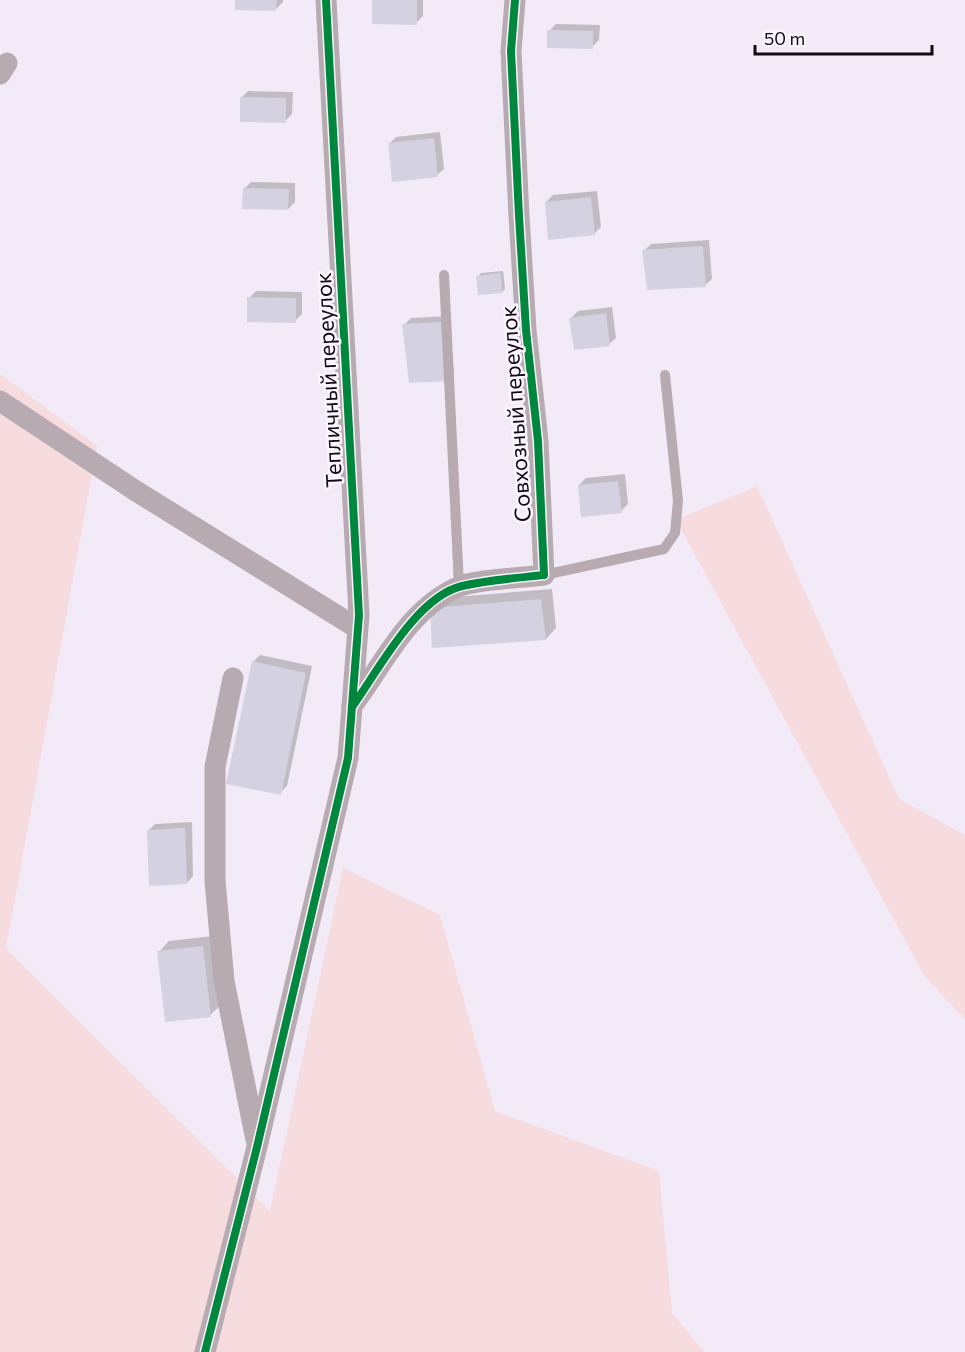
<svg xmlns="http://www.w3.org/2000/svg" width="965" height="1352" viewBox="0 0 965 1352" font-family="Commissioner,sans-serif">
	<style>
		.green { fill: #f6dbdf }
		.shadow { fill: #0003 }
		.building { fill: #d4d1e1 }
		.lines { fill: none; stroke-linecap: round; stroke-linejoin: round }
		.lane { stroke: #b7aab1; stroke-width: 10 }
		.street { stroke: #b7aab1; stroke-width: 21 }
		.cycleway-casing { stroke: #fcf5ff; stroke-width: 11 }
		.cycleway { stroke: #00873e; stroke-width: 8 }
		.labels { text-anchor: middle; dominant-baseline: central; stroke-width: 5; stroke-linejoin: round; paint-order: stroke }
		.street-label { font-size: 22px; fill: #110b13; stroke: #fcf5ff }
	</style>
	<rect width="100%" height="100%" fill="#f2eaf6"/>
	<g class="green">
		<polygon points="0,374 97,446 6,948 270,1211 343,868 440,915 495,1111 659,1171 672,1313 704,1352 0,1352"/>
		<polygon points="757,486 899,799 965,835 965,1019 925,977 676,520"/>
	</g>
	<g class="shadow">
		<polygon points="237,0 283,0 283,2 276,9"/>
		<polygon points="374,0 423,0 423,16 416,23"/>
		<polygon points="556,24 600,25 599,40 592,47 549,31"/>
		<polygon points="248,91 293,92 292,114 285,121 241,98"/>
		<polygon points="440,132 444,169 437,175 389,144 396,137"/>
		<polygon points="251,182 295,183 295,202 288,209 244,189"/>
		<polygon points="597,191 601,227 594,234 546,202 553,195"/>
		<polygon points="709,240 712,279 705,285 644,251 651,244"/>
		<polygon points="503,271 505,289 502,292 478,277 481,273"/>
		<polygon points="256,291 302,292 302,314 295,321 249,298"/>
		<polygon points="612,307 616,338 609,344 571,318 578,311"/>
		<polygon points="448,316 454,373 447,379 404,325 411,318"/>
		<polygon points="625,474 628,504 621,511 579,485 586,478"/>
		<polygon points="552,589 556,628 546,639 433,647 442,598"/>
		<polygon points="260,655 312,666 287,786 280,793 253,662"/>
		<polygon points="192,822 193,876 187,883 149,830 155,824"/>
		<polygon points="213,936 221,1005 210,1015 159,952 169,941"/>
	</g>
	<g class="building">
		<polygon points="235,0 277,0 276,11 235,10"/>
		<polygon points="372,0 417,0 417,25 372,24"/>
		<polygon points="547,30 593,31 593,49 547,48"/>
		<polygon points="240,97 286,98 286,123 240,122"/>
		<polygon points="434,138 438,177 392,182 388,143"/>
		<polygon points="243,188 289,189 288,210 242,209"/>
		<polygon points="591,197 595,235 548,240 545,202"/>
		<polygon points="703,246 706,287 647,290 642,250"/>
		<polygon points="501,273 502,293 478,295 476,276"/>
		<polygon points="247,297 296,298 296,323 247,322"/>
		<polygon points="606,313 610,346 574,350 569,318"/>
		<polygon points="441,322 448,381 409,383 402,324"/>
		<polygon points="618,481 622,513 581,517 578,485"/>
		<polygon points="541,599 546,640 432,648 430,608"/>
		<polygon points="252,661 306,673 281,795 226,784"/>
		<polygon points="185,828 187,884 149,886 147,830"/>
		<polygon points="203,946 211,1017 165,1022 157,951"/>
	</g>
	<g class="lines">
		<g class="lane">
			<polyline points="444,275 459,586"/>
			<polyline points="544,575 664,549 675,533 678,501 665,375"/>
		</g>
		<g class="street">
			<polyline points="0,74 7,63"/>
			<polyline points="0,401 136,491 357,628"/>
			<polyline points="233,678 215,767 215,881 224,981 256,1140"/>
			<path d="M 352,706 C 384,664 407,610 458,587 C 475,579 523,578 544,575 L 538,441 L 526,330 L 519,216 L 511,51 L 515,0"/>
			<polyline points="205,1352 257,1147 348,758 359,615 326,0"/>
		</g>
		<g class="cycleway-casing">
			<g id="cycleway">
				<path d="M 352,707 C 378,671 416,597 462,586 C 488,580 517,578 544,575 L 538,441 L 526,330 L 519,216 L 511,51 L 515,0"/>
				<polyline points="205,1352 257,1147 348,758 359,615 326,0"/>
			</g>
		</g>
		<use href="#cycleway" class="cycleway"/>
	</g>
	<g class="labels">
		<g class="street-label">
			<text transform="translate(328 380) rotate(-93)">Тепличный переулок</text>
			<text transform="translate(515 414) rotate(-94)">Совхозный переулок</text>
		</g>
	</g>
	<path d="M755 45v9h177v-9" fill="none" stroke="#110b13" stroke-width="3"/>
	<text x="764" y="45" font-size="18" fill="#110b13" stroke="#fcf5ff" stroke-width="4.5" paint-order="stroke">50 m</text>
</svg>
